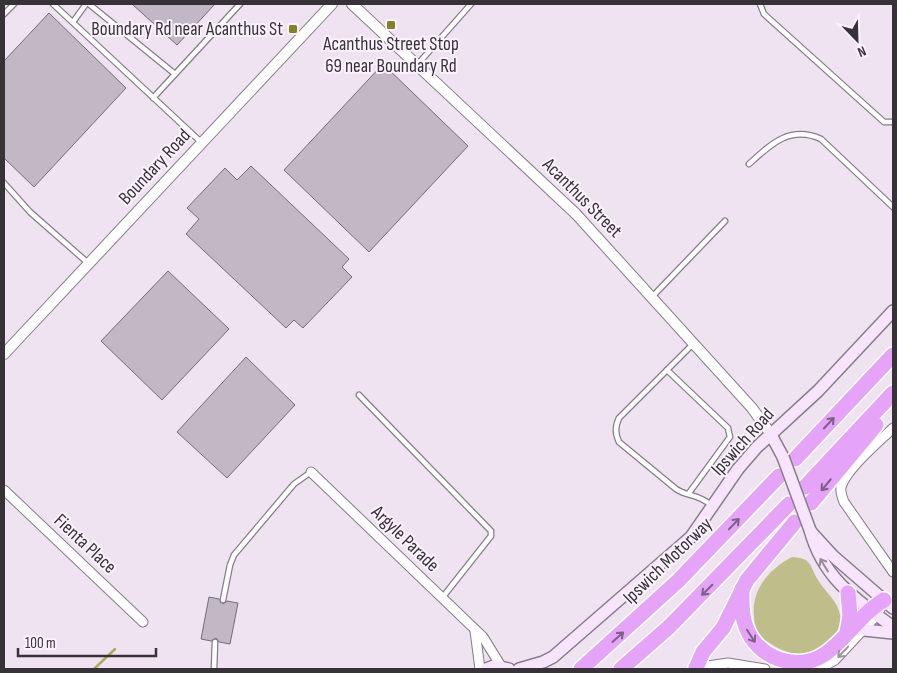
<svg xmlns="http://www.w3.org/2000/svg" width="897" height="673" viewBox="0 0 897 673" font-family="'Sofia Sans Condensed',sans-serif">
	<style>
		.green { fill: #bfbd89 }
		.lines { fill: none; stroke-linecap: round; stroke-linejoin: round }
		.stream { stroke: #afaa59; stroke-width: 2.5 }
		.building { fill: #c2b7c5; stroke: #766c79 }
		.service-casing { stroke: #877d8a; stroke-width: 7 }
		.minor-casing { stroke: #877d8a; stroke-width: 11 }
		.tertiary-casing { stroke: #877d8a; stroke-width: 12 }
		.secondary-casing { stroke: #877d8a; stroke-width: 14 }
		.motorway-casing { stroke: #fff; stroke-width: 18 }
		.service { stroke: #fff; stroke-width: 4.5 }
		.minor { stroke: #fff; stroke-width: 9 }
		.tertiary { stroke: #fff; stroke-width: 10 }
		.secondary { stroke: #f8e4fd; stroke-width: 11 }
		.motorway { stroke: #e6a4f8; stroke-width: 15 }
		.secondary-bridge-casing { stroke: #877d8a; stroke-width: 14; stroke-linecap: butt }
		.secondary-bridge { stroke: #f8e4fd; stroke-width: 11 }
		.oneway { stroke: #7d6085 }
		.oneway2 { stroke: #988b9a }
		.oneway3 { stroke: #9b989c }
		.poi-dot { fill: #857f26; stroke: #fbf2fd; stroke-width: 2 }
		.labels { text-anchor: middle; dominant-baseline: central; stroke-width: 4; stroke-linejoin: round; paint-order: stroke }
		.poi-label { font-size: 19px; fill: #373238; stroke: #fbf2fd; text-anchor: end }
		.street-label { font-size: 19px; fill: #373238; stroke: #fbf2fd }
	</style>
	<rect width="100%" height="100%" fill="#efe3f2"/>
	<path class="green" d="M 792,557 C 812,558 809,565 818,580 C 825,592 838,601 840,615 C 844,636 817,653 800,654 C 788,654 777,648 768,642 C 758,636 755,628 754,617 C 751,590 769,569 792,557 Z"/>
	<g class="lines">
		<polyline class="stream" points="94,669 115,649"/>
	</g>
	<g class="building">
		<polygon points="132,4 215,4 177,45"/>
		<polygon points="49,13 126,88 34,187 4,158 4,61"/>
		<polygon points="383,64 468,146 369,252 284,170"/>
		<polygon points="251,166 349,259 342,267 352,277 303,328 294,320 286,328 186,234 199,219 187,208 225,168 237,180"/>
		<polygon points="168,271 229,329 162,400 101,341"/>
		<polygon points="246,357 295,405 227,478 177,432"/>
		<polygon points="209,597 219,599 223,604 227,601 238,603 230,644 219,642 216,638 211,641 201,639"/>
	</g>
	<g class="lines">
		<g class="service-casing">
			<g id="service">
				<polyline points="53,4 202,143"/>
				<polyline points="89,4 175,74"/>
				<polyline points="760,4 764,14 884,122 893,122"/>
				<polyline points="4,14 14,4"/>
				<polyline points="73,22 86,4"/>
				<polyline points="417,65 471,4"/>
				<polyline points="153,98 240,4"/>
				<path d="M 749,164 C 771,144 790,125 821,139 L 893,207"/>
				<polyline points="4,183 30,212 88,263"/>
				<polyline points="652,297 725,221"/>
				<path d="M 693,344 L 619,418 C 615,427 615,433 619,442 L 676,489 C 688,497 696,493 711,505"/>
				<polyline points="667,370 728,428 730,437 727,441 689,493"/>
				<polyline points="359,395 491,531 491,536 442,598"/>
				<polyline points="223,600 230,565 234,555 294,484 311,472"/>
				<polyline points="214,669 215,642"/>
			</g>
		</g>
		<g class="minor-casing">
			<g id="minor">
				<path d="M 893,428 C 879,442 847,468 841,487 C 840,492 842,497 844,502 L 893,572"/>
				<polyline points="311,472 483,637 501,666"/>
				<polyline points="4,490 143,622"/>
				<polyline points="475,631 480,669"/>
				<polyline points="694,668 728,663 765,669"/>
				<polyline points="819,669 835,660 877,615 880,609"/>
			</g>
		</g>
		<g class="tertiary-casing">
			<g id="tertiary">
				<polyline points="352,4 576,214 752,408 770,433"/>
				<polyline points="4,354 332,4"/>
			</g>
		</g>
		<g class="secondary-casing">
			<g id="secondary">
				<polyline points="770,433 783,457"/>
				<path d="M 810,530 C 823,578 855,599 893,627"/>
				<polyline points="811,532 833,556 893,608"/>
				<polyline points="864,630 893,633"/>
				<polyline points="486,669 494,666 509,669"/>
				<polyline points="519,669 543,662 553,657 691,537 738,469 757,447 818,391 893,311"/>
			</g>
		</g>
		<g class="motorway-casing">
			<g id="motorway">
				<polyline points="795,459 893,355"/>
				<polyline points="805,487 893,393"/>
				<polyline points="811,503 876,425"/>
				<path d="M 742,589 C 742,602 741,615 746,627 C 757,658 797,673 825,654 C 847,639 860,614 884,600"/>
				<polyline points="847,632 850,616 848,593"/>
				<polyline points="696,668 703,652 723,628 747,580 795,522"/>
				<polyline points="581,669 678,581 779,476"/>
				<polyline points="621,669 669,627 789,504"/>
			</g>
		</g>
		<use href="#service" class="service"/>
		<use href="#minor" class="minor"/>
		<use href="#tertiary" class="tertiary"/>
		<use href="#secondary" class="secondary"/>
		<use href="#motorway" class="motorway"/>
		<g class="secondary-bridge-casing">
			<polyline id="secondary-bridge" points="783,457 810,530"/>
		</g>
		<use href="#secondary-bridge" class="secondary-bridge"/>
	</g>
	<defs><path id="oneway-shaft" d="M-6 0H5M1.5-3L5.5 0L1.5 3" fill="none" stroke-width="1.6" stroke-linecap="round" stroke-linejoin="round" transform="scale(1.25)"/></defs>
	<g class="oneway">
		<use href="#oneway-shaft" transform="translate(829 423) rotate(-47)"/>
		<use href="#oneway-shaft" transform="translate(826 485) rotate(130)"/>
		<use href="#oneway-shaft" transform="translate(734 524) rotate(-46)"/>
		<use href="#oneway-shaft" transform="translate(707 590) rotate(135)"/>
		<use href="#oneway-shaft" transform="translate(751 636) rotate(57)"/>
		<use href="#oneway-shaft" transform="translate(618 637) rotate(-42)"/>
	</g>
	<use class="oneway2" href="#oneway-shaft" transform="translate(824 565) rotate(-121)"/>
	<use class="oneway3" href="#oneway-shaft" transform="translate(843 652) rotate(134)"/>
	<g class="poi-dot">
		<rect x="386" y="20" width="10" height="10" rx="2.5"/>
		<rect x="288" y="24" width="10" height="10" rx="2.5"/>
	</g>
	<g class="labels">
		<g class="poi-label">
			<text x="283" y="29">Boundary Rd near Acanthus St</text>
			<text x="391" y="44" text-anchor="middle">Acanthus Street Stop<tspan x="391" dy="22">69 near Boundary Rd</tspan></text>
		</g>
		<g class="street-label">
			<text transform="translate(155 167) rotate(-47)">Boundary Road</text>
			<text transform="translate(582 198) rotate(45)">Acanthus Street</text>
			<text transform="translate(743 442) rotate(-48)">Ipswich Road</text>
			<text transform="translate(405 539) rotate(44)">Argyle Parade</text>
			<text transform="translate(85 544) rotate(43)">Fienta Place</text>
			<text transform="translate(668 561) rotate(-44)">Ipswich Motorway</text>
		</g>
	</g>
	<rect width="897" height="673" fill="none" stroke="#373238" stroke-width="10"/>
	<g transform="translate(857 40) rotate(157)" stroke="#fbf2fd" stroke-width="4" paint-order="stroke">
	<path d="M0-4L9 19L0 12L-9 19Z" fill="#373238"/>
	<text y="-8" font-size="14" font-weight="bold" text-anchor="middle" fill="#373238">N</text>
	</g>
	<path d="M18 648v8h138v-8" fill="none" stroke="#373238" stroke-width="2.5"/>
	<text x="25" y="648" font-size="15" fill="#373238" stroke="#fbf2fd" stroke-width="4" paint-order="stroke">100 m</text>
</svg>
